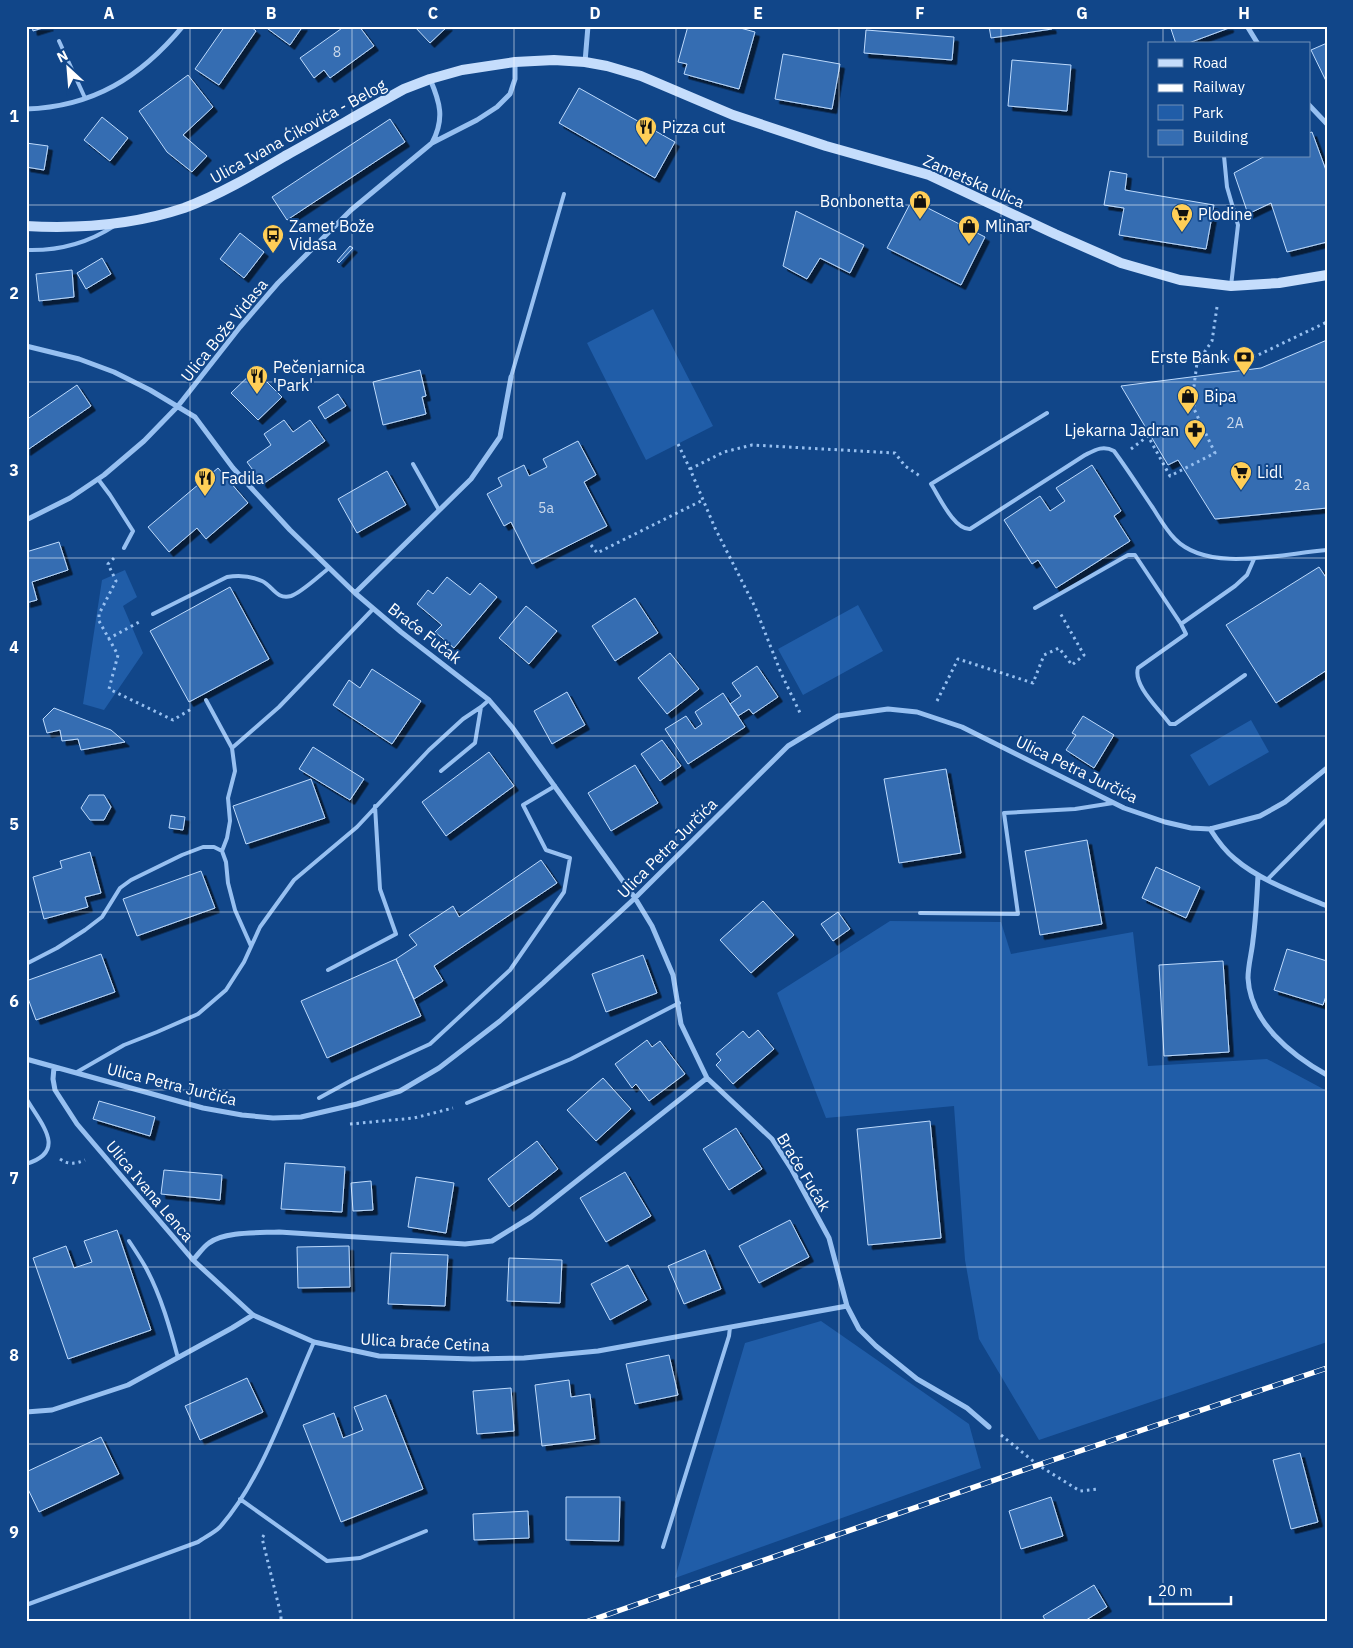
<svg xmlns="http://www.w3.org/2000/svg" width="1353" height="1648" font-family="'IBM Plex Sans',sans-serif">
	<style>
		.green { fill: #205da8 }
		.building { fill: #356db2; stroke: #bddafc; filter: url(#shadow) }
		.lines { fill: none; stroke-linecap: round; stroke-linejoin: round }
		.path { stroke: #97c0f1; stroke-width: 3; stroke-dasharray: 2.5 4; stroke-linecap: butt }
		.service { stroke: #97c0f1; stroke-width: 4 }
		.minor { stroke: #97c0f1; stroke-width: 5 }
		.secondary { stroke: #c5ddfc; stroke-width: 10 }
		.rail-casing { stroke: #fff; stroke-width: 5.5 }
		.rail { stroke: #114689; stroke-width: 4; stroke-dasharray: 11; stroke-linecap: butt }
		.grid { fill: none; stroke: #fff; stroke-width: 1; stroke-opacity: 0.55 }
		.labels { text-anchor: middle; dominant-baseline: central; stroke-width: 4; stroke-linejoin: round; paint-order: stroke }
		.number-label { font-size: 14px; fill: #ccdaec }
		.poi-label { font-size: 16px; fill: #fff; stroke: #114689; text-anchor: start }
		.street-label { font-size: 16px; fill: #fff; stroke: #114689 }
		.neatline { fill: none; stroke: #fff; stroke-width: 2 }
		.grid-label { font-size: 16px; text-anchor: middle; font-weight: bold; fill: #fff }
	</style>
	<defs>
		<filter id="shadow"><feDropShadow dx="4.5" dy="4.5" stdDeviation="0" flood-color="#0009"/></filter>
	</defs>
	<rect width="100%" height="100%" fill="#114689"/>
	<path class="green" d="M653,309l60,117 -67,34 -59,-117z
		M125,570l12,27 -14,9 20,47 -39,57 -21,-6 19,-124z
		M858,605l25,46 -80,44 -25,-46z
		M1251,720l18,32 -60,34 -19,-31z
		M890,921l111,1 10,32 122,-22 15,134 119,-7 60,32v251l-288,98 -60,-101 -14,-79 -11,-154 -128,12 -49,-125z
		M821,1321l148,103 12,44 -306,110 70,-235z"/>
	<path class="building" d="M32,26h17l-16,5z
		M225,26h25l6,5 -37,54 -24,-16z
		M264,26h39l-13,19z
		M345,26h14l15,20 -44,32 -6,-8 -10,8 -14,-20z
		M414,26h34l-18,17z
		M688,26h45l22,6 -16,57 -55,-15 3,-10 -9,-2z
		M989,26h62l1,3 -61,9z
		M1170,26h59v2l-43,16h-10z
		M866,30l88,7 -2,23 -88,-7z
		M1327,43v40l-16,-33z
		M783,54l57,10 -8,45 -57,-10z
		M1012,60l59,5 -4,46 -59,-5z
		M188,75l25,32 -30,28 24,21 -15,16 -25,-20 -28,-41z
		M579,88l96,54 -20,36 -96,-55z
		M102,117l26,21 -18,23 -26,-21z
		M390,119l15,23 -118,78 -15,-23z
		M1312,132l15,41v69l-40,10 -16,-49 -23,11 -14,-41 31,-17h44v-23z
		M26,143l22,3 -4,24 -18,-3z
		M1110,171l17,3 -2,16 89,15 -8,44 -87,-14 5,-27 -20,-3z
		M912,200l73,37 -24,48 -74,-37z
		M796,211l68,34 -14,28 -30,-15 -13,21 -24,-13z
		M240,233l24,19 -20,26 -24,-19z
		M350,246l3,2 -14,15 -2,-2z
		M102,258l9,16 -25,15 -9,-16z
		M72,270l2,27 -35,4 -3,-27z
		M1327,340v168l-112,11 -37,-59 -10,5 -47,-79 140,-18z
		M255,370l27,27 -24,23 -27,-27z
		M420,370l6,26 -4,1 4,17 -43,11 -10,-43z
		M77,385l14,21 -65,45v-31z
		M338,394l8,12 -21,13 -7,-12z
		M284,420l9,12 17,-12 15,21 -62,43 -16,-22 24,-17 -7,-11z
		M578,441l18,34 -12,7 23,44 -75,38 -21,-42 -7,4 -17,-32 15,-8 -4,-8 26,-13 5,11 18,-9 -4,-8z
		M1092,465l29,46 -7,5 16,25 -74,47 -18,-28 -6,4 -28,-44 36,-24 10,15 15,-10 -9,-13z
		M218,468l30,35 -42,36 -9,-11 -28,24 -21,-25z
		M387,471l19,34 -49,28 -19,-34z
		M59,542l9,28 -36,12 5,18 -11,3v-51z
		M1319,567l8,12v91l-51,33 -50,-78z
		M447,577l23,18 10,-12 17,14 -43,51 -19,-16 7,-7 -25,-21 11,-14 5,4z
		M230,587l39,72 -80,43 -39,-71z
		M635,598l23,35 -43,28 -23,-35z
		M526,606l31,25 -28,33 -30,-26z
		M670,653l29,36 -32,25 -29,-36z
		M757,666l21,31 -25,17 -4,-5 -11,7 -8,-12 11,-8 -9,-13z
		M372,669l49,32 -29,43 -59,-39 16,-25 11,8z
		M567,692l18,33 -33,19 -18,-33z
		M723,693l22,34 -57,37 -23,-35 21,-13 9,13 7,-5 -7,-12z
		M54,708l57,22 14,12 -44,8 -3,-11 -16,2 -2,-11 -13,3 -4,-14z
		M1083,716l31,19 -20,33 -28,-18 10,-15 -4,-2z
		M662,740l19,26 -21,15 -19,-27z
		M313,747l51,32 -14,21 -51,-31z
		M489,752l25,34 -68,50 -24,-34z
		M635,765l23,38 -47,28 -23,-38z
		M946,769l15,84 -62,10 -15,-84z
		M311,779l14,39 -79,26 -13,-38z
		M89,795h15l7,12 -7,13h-14l-9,-12z
		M171,815l14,2 -2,13 -14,-2z
		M1087,840l15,84 -62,11 -15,-84z
		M90,852l11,41 -16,4 3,10 -44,12 -11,-42 29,-9 -2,-7z
		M541,860l16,23 -123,83 9,15 -29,18 -18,-40 21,-14 -8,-10 44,-29 6,11z
		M1156,867l44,20 -14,31 -44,-20z
		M201,871l14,37 -78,28 -14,-37z
		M763,901l31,34 -43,38 -31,-33z
		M838,912l12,17 -17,12 -12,-17z
		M1287,949l40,12v32l-4,12 -49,-15z
		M101,954l14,38 -79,28 -10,-27v-12z
		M643,955l14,38 -51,19 -14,-38z
		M396,959l25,57 -94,42 -26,-57z
		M1223,961l6,91 -65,4 -5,-91z
		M758,1030l16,19 -41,35 -17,-19 5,-5 -5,-6 27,-23 6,7z
		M647,1040l5,7 8,-6 25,33 -36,27 -13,-17 -4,4 -17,-24z
		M603,1078l28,31 -35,32 -29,-31z
		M99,1101l56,16 -5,19 -57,-17z
		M930,1121l11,117 -73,7 -11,-116z
		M736,1128l26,41 -33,21 -26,-41z
		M537,1141l21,28 -49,38 -21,-28z
		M285,1163l60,4 -3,45 -61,-3z
		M164,1170l58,5 -2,25 -59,-6z
		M625,1172l26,44 -45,26 -26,-44z
		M416,1177l38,6 -8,50 -38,-6z
		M371,1181l2,29 -20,1 -2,-28z
		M790,1220l19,37 -50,26 -20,-37z
		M117,1230l34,100 -83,29 -35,-101 33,-12 8,22 18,-6 -8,-21z
		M349,1246l1,41 -52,1 -1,-41z
		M705,1250l16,39 -37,15 -16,-38z
		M391,1253l57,2 -3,51 -57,-2z
		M509,1258l53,2 -2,43 -53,-2z
		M628,1265l19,35 -37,20 -19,-36z
		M669,1355l9,40 -43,9 -9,-40z
		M247,1378l16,34 -63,28 -15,-34z
		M569,1380l2,17 19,-3 5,45 -53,7 -7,-61z
		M511,1388l3,43 -37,3 -4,-43z
		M386,1395l37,94 -82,33 -38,-97 31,-12 9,25 20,-8 -9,-23z
		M101,1437l18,37 -80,38 -13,-27v-13z
		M1300,1453l18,69 -27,7 -18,-69z
		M566,1497h54l-1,44 -53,-1z
		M1051,1497l12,39 -42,13 -12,-38z
		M528,1511l1,27 -55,2 -1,-26z
		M1094,1585l13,22 -24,15h-37l-3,-6z"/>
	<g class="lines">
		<path class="path" d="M1217,307l-5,34 -15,22 59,-7 71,-34
			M678,444l12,25 25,59 40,79 26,66 20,42
			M1131,449l17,-13 22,40 45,-23 -21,-44v-23l3,-23
			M690,469l34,-17 28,-7 143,8 10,13 15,10
			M591,545l6,8 106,-53
			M114,558l-6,6 8,17 -17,33v7l19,34 -9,34 64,31 20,-12
			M108,639l33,-18
			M937,701l21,-42 75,24 11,-28 15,-7 13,17 12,-10 -25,-44
			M350,1124l64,-6 39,-10
			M60,1159c9,6 15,5 25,1
			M1001,1435l37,30 42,26 18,-2
			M264,1535l-2,3 19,77v7"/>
		<path class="service" d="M59,41l26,57
			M1224,156l3,31 11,38 -7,61
			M26,250c31,1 62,-7 88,-24
			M511,377l53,-183
			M1047,413l-116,71c8,12 23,46 39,45l115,-74c10,-5 18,-10 29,-4 14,19 26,38 39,57 7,11 13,22 22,31 34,35 109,14 152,11
			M413,464l26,46
			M98,479l12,16 23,36 -9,17
			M1035,608l93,-53h7l46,69
			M153,614l74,-37c12,-2 24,-1 35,4 11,5 14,19 29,15 10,-3 29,-21 38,-28
			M1245,675l-70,49h-5l-4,-5c-10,-13 -33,-35 -28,-51l48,-34 -5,-10 54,-38 12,-11 7,-16
			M206,700l26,48
			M441,771l34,-28 6,-36
			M222,851l5,-13 3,-17 -2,-23 7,-27 -3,-23 47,-41 94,-98
			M1268,879l59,-60
			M920,913l98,1 -14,-101 71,-4 38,-6
			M26,964l31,-16 28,-18 17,-13 18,-29 11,-8 51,-25 21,-8h11l8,4 4,11 2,21 7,27 16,36
			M328,970l68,-36 -16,-45 -5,-83
			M77,1072l47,-27 33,-13 41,-18 28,-24 18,-28 16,-35 34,-47 63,-53 72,-77 34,-31 18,-12 8,-7
			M26,1098c14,25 43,53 0,66
			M319,1098l33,-18 78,-36 80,-74 54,-78 6,-34 -24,-8 -23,-45 32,-19
			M467,1103l104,-44 108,-56
			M129,1241c6,9 12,18 17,27 15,28 24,60 32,90
			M240,1499l87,62 33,-3 66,-27
			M663,1547l66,-211 1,-9
			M26,1605l172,-63c7,-5 16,-9 22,-15 42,-47 68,-127 94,-185"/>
		<path class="minor" d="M1247,26l11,18
			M585,62l3,-36
			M430,79c10,23 15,40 2,64
			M1309,105l18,19
			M26,109c67,-2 115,-32 157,-83
			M26,346l53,13 35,13 36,18 45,27 38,51 57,62 65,63 46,39 88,68 23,27 123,171 17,28 21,49 8,49 26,54 65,61 20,31 37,68 18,68 12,23 17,17 41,33 50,29 22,19
			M26,520l44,-22 34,-23 40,-34 34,-35 62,-79 38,-44 73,-73 81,-67 45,-23 20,-13 13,-13 5,-15v-17
			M355,593l116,-114 29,-42 11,-60
			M1210,829c7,11 15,22 25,30 24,21 63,35 92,47
			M1258,875c-1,21 -2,43 -5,65 -1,12 -5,25 -5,38 2,44 43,77 79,97
			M26,1059l177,49 39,7 31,3 28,-1 56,-13 43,-13 39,-23 61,-47 43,-38 92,-85 153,-152 50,-30 50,-7 29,3 45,15 162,81 41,14 26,6 19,1 50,-13 25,-14 42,-34
			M54,1067l-1,12 2,11 22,34 116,136 60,55 61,27 65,14 94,3 51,-1 74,-7 249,-45
			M193,1260c5,-5 10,-13 16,-17 15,-12 51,-10 70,-11l186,12 27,-3 39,-24 176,-139
			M26,1412l26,-2 76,-25 104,-57 21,-13"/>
		<path class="secondary" d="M26,226c53,3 107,-1 158,-18 35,-13 69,-33 101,-52 40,-22 79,-45 119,-67l26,-10 32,-9 53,-8 39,-2 31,2 22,4 34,10 92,39 93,31 103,29 126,59 66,29 59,17 51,6 48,-3 48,-8"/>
		<g class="rail-casing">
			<path id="rail" d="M586,1622l452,-157 289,-97"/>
		</g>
		<use href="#rail" class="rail"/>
	</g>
	<path class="grid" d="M190,26v1596M352,26v1596M514,26v1596M676,26v1596M839,26v1596M1001,26v1596M1163,26v18M1163,156v1466M26,205h1301M26,382h1301M26,558h1301M26,736h1301M26,912h1301M26,1090h1301M26,1267h1301M26,1444h1301"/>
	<defs>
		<g id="restaurant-pin" transform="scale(1.125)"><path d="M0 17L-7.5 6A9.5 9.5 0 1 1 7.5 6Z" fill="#ffce57" stroke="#114689"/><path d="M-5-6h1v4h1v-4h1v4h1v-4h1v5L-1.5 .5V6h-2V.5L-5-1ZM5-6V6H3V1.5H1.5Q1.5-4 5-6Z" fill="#111"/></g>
		<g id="shop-pin" transform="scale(1.125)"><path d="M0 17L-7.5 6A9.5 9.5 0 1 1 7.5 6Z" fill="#ffce57" stroke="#114689"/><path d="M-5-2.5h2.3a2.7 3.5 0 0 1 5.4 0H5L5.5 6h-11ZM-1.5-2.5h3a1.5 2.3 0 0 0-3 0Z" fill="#111"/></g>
		<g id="supermarket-pin" transform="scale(1.125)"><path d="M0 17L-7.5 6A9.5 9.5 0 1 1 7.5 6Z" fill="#ffce57" stroke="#114689"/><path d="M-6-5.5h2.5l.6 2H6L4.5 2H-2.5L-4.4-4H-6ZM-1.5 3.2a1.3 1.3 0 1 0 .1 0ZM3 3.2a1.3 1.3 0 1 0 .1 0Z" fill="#111"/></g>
		<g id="bus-pin" transform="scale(1.125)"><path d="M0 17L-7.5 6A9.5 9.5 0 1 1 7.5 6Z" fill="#ffce57" stroke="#114689"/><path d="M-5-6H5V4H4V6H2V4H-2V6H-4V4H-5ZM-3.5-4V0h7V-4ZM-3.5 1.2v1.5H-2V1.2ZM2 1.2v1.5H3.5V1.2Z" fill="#111"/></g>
		<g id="bank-pin" transform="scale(1.125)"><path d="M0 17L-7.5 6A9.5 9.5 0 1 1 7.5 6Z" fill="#ffce57" stroke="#114689"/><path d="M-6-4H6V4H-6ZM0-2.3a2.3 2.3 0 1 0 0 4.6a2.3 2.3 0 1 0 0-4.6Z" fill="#111"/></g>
		<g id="pharmacy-pin" transform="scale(1.125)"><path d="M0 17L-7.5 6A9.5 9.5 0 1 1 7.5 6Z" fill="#ffce57" stroke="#114689"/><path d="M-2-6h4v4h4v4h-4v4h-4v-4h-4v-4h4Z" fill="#111"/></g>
	</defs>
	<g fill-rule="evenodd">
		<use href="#restaurant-pin" x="646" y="127"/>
		<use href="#shop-pin" x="920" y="201"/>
		<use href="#supermarket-pin" x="1182" y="214"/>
		<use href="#shop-pin" x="969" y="226"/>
		<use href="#bus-pin" x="273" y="235"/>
		<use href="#bank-pin" x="1244" y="357"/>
		<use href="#restaurant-pin" x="257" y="376"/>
		<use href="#shop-pin" x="1188" y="396"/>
		<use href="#pharmacy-pin" x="1195" y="430"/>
		<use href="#supermarket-pin" x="1241" y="472"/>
		<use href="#restaurant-pin" x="205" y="478"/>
	</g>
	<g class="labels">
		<g class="number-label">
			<text x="337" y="52">8</text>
			<text x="1235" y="423">2A</text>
			<text x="1302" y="485">2a</text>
			<text x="546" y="508">5a</text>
		</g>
		<g class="poi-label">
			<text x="662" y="127">Pizza cut</text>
			<text x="904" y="201" text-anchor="end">Bonbonetta</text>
			<text x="1198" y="214">Plodine</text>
			<text x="289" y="226">Zamet Bože<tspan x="289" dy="18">Vidasa</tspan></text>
			<text x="985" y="226">Mlinar</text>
			<text x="1228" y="357" text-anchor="end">Erste Bank</text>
			<text x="273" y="367">Pečenjarnica<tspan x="273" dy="18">'Park'</tspan></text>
			<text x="1204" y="396">Bipa</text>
			<text x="1179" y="430" text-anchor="end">Ljekarna Jadran</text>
			<text x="1257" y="472">Lidl</text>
			<text x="221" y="478">Fadila</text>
		</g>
		<g class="street-label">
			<text transform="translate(298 131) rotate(-29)">Ulica Ivana Ćikovića - Belog</text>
			<text transform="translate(974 181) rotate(24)">Zametska ulica</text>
			<text transform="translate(224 330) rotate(-51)">Ulica Bože Vidasa</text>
			<text transform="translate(425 633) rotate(38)">Braće Fučak</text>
			<text transform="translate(1077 769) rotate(26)">Ulica Petra Jurčića</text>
			<text transform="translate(667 848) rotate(-45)">Ulica Petra Jurčića</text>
			<text transform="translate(172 1084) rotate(14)">Ulica Petra Jurčića</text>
			<text transform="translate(804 1172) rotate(59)">Braće Fućak</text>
			<text transform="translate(150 1191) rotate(50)">Ulica Ivana Lenca</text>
			<text transform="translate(425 1342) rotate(3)">Ulica braće Cetina</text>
		</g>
	</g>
	<rect width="1353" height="1648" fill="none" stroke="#114689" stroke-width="55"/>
	<rect x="1148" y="42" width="162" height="115" fill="#114689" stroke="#7090b8"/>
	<rect x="1158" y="59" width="25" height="8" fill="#c5ddfc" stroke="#7090b8"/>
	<text x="1193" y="68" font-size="15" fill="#ffffff">Road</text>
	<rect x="1158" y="84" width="25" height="8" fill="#ffffff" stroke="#7090b8"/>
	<text x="1193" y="92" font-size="15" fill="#ffffff">Railway</text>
	<rect x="1158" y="105" width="25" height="15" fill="#205da8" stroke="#7090b8"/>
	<text x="1193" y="118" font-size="15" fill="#ffffff">Park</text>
	<rect x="1158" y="130" width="25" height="15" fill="#356db2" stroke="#7090b8"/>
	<text x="1193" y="142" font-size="15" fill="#ffffff">Building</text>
	<g transform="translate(68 68) rotate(334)" stroke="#114689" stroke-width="4" paint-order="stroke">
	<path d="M0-4L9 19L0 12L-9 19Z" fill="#ffffff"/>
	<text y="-8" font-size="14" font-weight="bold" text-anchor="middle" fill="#ffffff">N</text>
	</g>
	<path d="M1150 1596v8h81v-8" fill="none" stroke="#ffffff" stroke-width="2.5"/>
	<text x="1158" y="1596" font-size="15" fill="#ffffff" stroke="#114689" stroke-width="4" paint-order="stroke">20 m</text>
	<rect x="28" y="28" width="1298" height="1592" class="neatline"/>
	<g class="grid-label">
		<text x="109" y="19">A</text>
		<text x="271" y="19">B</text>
		<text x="433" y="19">C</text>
		<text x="595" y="19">D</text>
		<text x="758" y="19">E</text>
		<text x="920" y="19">F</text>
		<text x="1082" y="19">G</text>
		<text x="1244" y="19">H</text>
		<text x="14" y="122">1</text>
		<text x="14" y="299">2</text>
		<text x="14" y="476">3</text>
		<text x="14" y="653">4</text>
		<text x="14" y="830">5</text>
		<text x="14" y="1007">6</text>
		<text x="14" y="1184">7</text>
		<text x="14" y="1361">8</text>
		<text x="14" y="1538">9</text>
	</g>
</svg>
